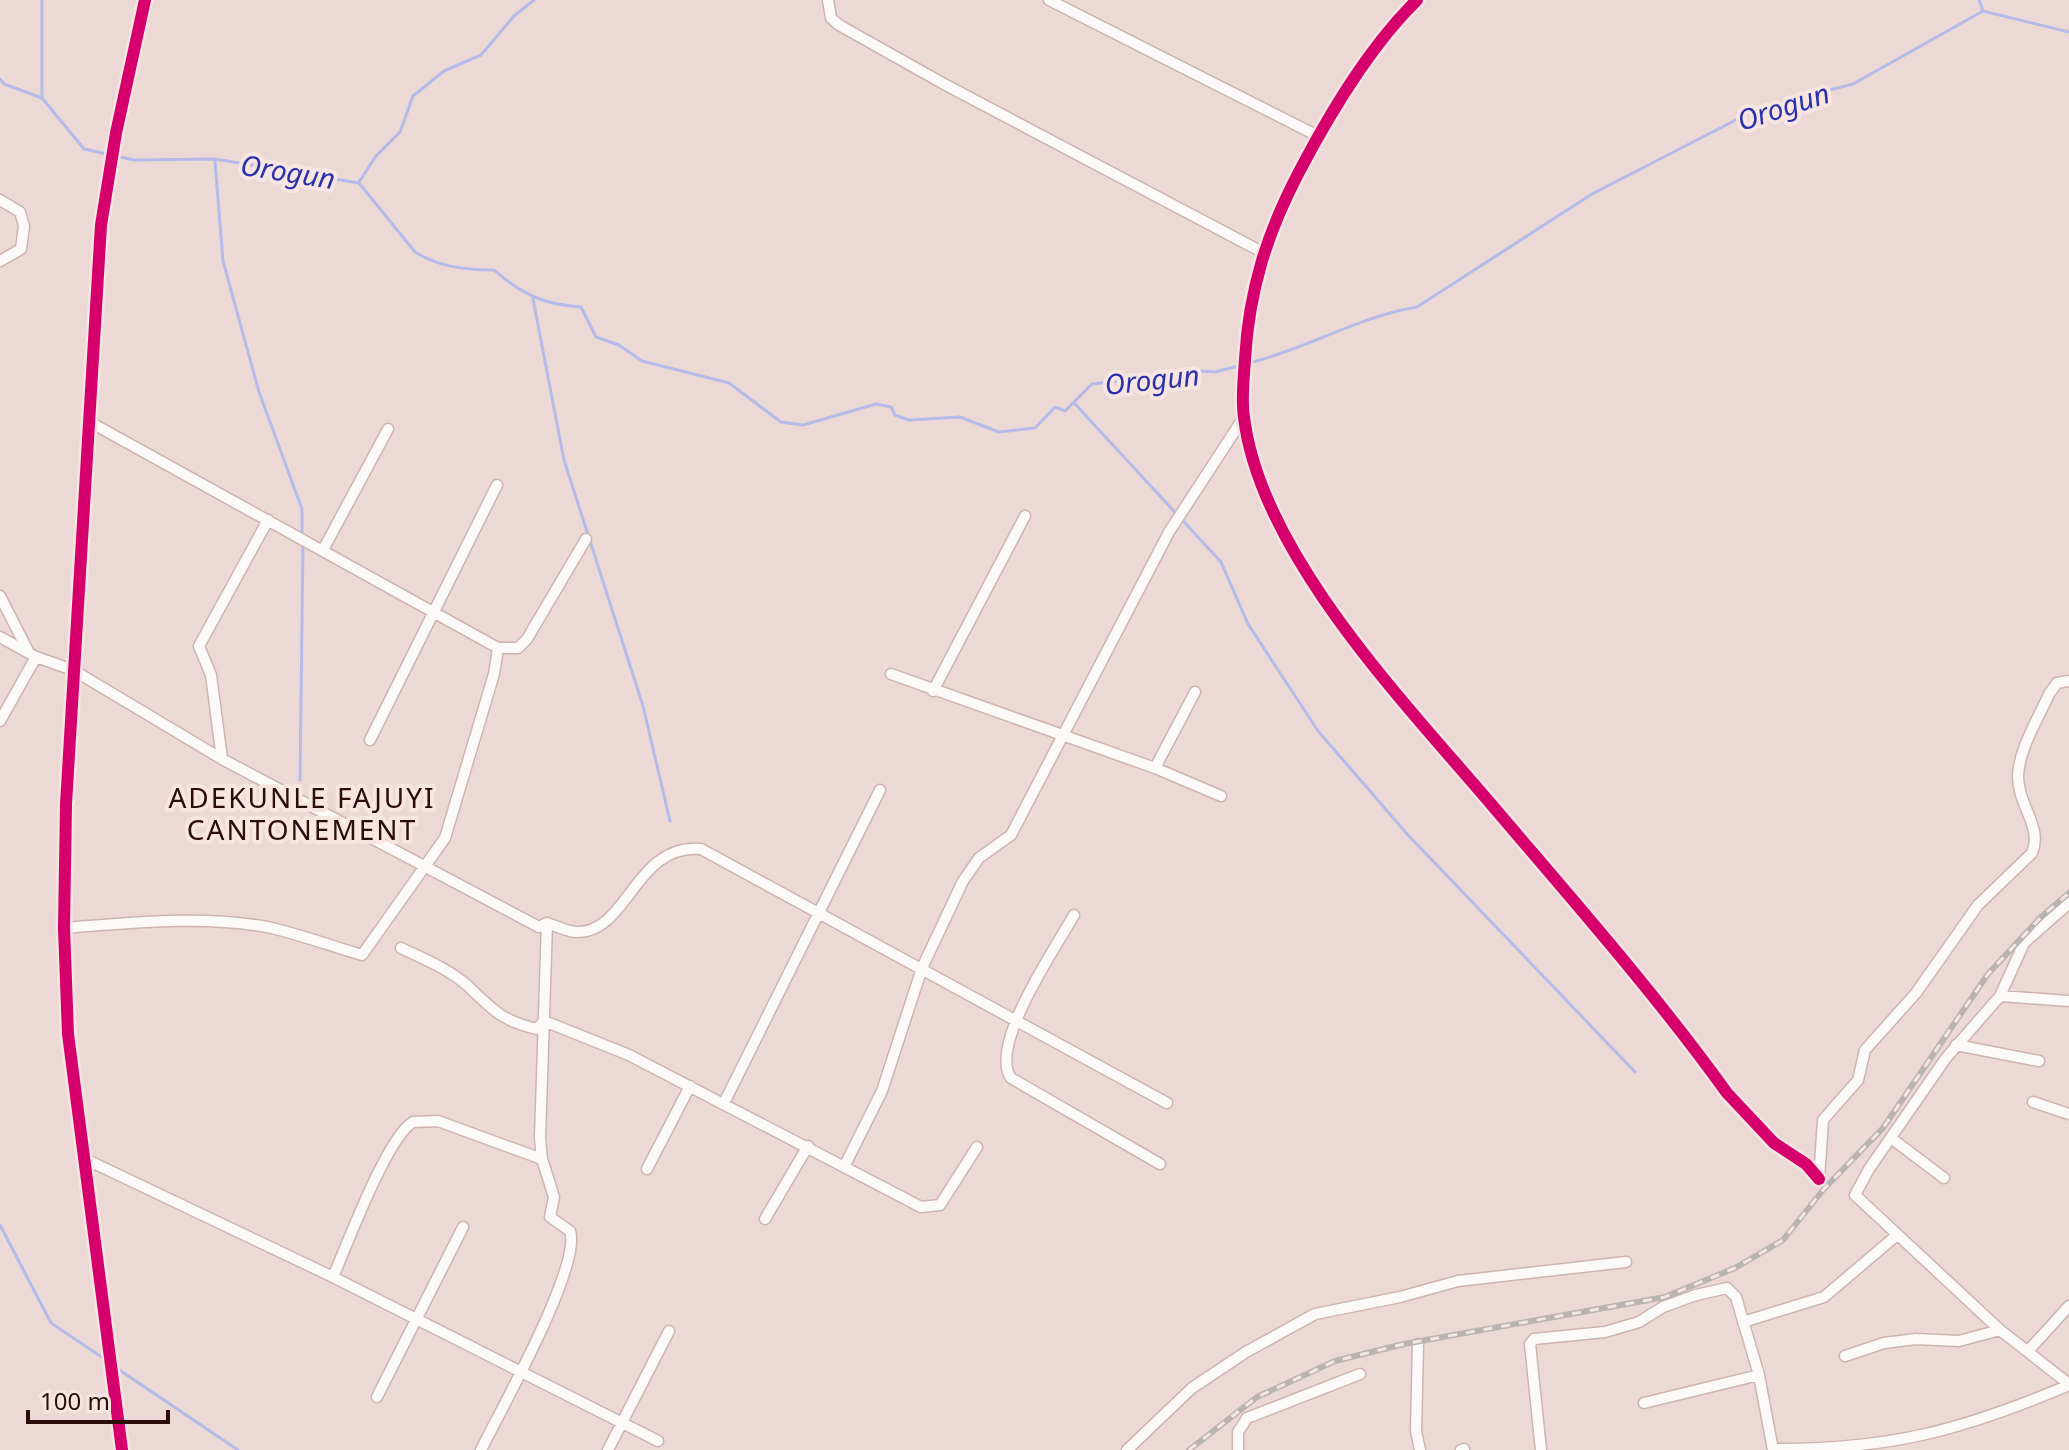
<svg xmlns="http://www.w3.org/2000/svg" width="2069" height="1450" font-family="'Noto Sans',sans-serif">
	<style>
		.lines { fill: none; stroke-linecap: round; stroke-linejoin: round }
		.stream { stroke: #b4bbe8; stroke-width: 3 }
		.minor-casing { stroke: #ceb4b0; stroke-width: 13 }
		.minor { stroke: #fcf9f9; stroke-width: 10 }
		.rail-casing { stroke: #b9b3b2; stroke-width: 6 }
		.rail { stroke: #f6e5e1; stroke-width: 3; stroke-dasharray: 9; stroke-linecap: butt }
		.cycleway-casing { stroke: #f6e5e1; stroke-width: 17 }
		.cycleway { stroke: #d6006c; stroke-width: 12 }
		.labels { text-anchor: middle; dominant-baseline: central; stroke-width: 8; stroke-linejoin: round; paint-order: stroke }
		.water-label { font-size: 28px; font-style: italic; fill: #2b31ad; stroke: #f6e5e1 }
		.neighbourhood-label { font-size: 28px; letter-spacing: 2px; fill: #2b0d08; stroke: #f6e5e1 }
	</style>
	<rect width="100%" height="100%" fill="#ecd9d6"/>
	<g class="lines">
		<path class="stream" d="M42,0v96
			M1979,0l4,11
			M1983,11l86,21
			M0,79l4,5 38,14 42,51 50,11 81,-1 144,24 56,69c24,15 51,18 79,18 27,24 51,35 87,37l15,30 23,8 23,16 87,22 52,39 22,3 73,-21 15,3 4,8 14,5 51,-3 39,15 36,-4 20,-21 10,4 27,-27 109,-13 14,1 27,-7
			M215,161l8,100 36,131 43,117v27
			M359,182l17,-26 24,-24 13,-36 31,-25 37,-16 33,-39 20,-16
			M533,299l31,161 79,246 27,115
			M1249,363c58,-14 111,-47 168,-56l175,-113 167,-86 94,-24 130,-73
			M1075,404l146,158 27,62 70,107 90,104 227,237
			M300,780l3,-236
			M0,1225l51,98 55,37
			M115,1367l123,83"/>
		<g class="minor-casing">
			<path id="minor" d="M828,0l3,18 8,7 105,59 318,168
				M1049,0l269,136
				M1417,0c-48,47 -87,113 -118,172 -32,61 -50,118 -54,187 -1,19 -4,40 -1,58 16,136 161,286 247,387 80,94 164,189 236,289l47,50 32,21 13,15
				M0,200l20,12 4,14 -3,23 -21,12
				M88,421l410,227
				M323,550l65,-121
				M0,596l28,55
				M0,637l36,20 37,13 149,89 317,168 8,-4c9,3 21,9 30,9 51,1 58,-89 124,-83l466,254
				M891,674l264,94 66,28
				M933,691l92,-175
				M0,721l36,-64
				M370,740l127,-255
				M222,759l-11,-84 -12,-29 69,-126
				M1155,768l40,-76
				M2069,903l-45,40 -24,53 -54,62 -77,111 -14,26 145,135 69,54
				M1074,915c-18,32 -86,131 -63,163l149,86
				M64,928c67,-5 137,-13 203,-1 32,7 64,19 95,28l83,-117 49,-164 4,-26h20l9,-9 59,-100
				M401,948c23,11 48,21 67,38 25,24 34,35 69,43l7,-8 85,34 292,152 19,-2 37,-58
				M2000,996l69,5
				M1956,1045l83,16
				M2033,1102l36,12
				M724,1103l156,-313
				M1891,1138l53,40
				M83,1158l250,119 325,164
				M845,1165l37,-74 40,-123 41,-87 16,-23 32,-23 158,-303 75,-115
				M647,1169l43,-83
				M1819,1179l4,-59 35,-40 7,-30 51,-57 62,-88 54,-52c11,-26 -14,-47 -14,-77 1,-27 20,-57 31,-82l8,-11 12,-2
				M765,1219l43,-73
				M333,1277c14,-32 54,-140 80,-155l25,-1 104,38
				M1743,1322l81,-25 73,-62
				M1418,1344l-2,87 4,19
				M2028,1351l41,-45
				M1845,1356l39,-13 32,-4 43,2 41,-11
				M377,1397l86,-170
				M1644,1403l115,-28
				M1773,1449c116,1 190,-19 296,-64
				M122,1450l-54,-416 -4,-106 2,-124 35,-579 15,-92 29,-133
				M481,1450c19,-39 101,-184 89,-219l-20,-14 4,-20 -12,-38 -2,-21 7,-215
				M608,1450l61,-119
				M1127,1450l65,-62 54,-36 69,-38 85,-17 58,-16 168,-19
				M1238,1450v-18l9,-14 113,-44
				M1461,1450l3,-1
				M1541,1450l-11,-106 4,-5 71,-7 34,-10 24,-15 33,-12 31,-7 9,9 23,78 14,75"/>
		</g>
		<use href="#minor" class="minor"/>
		<g class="rail-casing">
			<path id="rail" d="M1189,1450l68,-53 78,-36 69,-17 261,-47 70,-29 48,-28 40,-50 60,-62 105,-154 53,-57 28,-24"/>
		</g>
		<use href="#rail" class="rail"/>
		<g class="cycleway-casing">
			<path id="cycleway" d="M1417,0c-48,47 -87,113 -118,172 -32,61 -50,118 -54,187 -1,19 -4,40 -1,58 16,136 161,286 247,387 80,94 164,189 236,289l47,50 32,21 13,15
				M122,1450l-54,-416 -4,-106 2,-124 35,-579 15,-92 29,-133"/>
		</g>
		<use href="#cycleway" class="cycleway"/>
	</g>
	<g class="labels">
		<g class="water-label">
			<text transform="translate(1783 106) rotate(-18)">Orogun</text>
			<text transform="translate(288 171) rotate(9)">Orogun</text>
			<text transform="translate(1152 379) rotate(-6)">Orogun</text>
		</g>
		<g class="neighbourhood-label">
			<text x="302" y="797">ADEKUNLE FAJUYI<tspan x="302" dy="32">CANTONEMENT</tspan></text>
		</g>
	</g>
	<path d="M28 1410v12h140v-12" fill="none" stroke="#2b0d08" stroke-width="4"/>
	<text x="40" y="1410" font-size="24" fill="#2b0d08" stroke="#f6e5e1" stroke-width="6" paint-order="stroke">100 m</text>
</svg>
